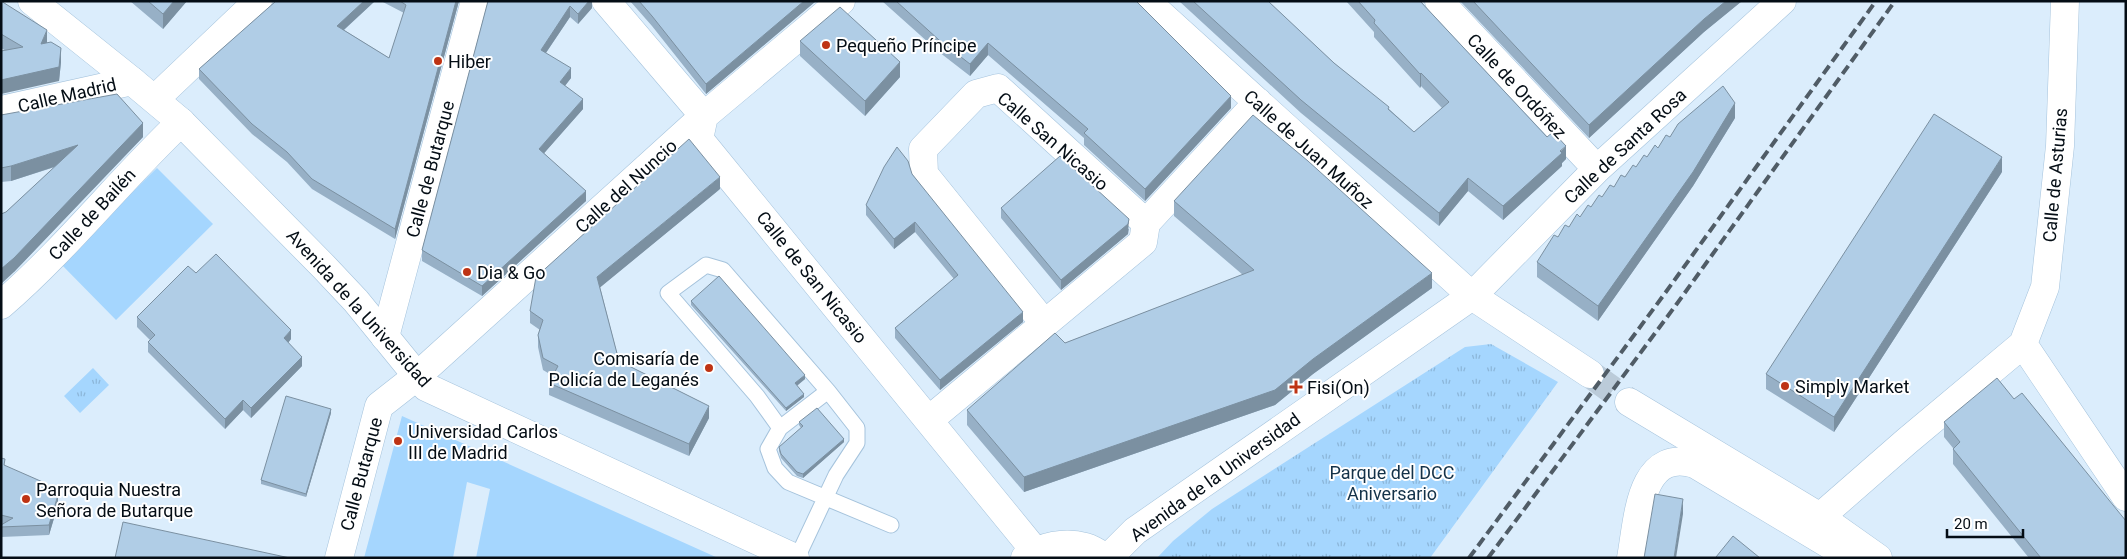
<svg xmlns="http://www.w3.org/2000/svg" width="2127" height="559" font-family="Roboto,sans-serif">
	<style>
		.grass { fill: #a5d6fe }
		.park { fill: url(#park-tufts) }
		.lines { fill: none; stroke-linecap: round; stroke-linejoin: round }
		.secondary-tunnel { stroke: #bbcbd9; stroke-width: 28; stroke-dasharray: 28 14; stroke-linecap: butt }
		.lane-casing { stroke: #a5c3dc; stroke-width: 17 }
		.street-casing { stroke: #a5c3dc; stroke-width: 29 }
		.secondary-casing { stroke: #a5c3dc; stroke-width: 29 }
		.lane { stroke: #fff; stroke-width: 15 }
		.street { stroke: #fff; stroke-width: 28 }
		.secondary { stroke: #fff; stroke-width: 28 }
		.rail { stroke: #505c66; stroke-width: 4; stroke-dasharray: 10 5; stroke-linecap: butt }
		.wall { fill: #97b0c6 }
		.shaded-wall { fill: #7b90a1 }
		.building { fill: #b0cde6; stroke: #7b90a1 }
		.poi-dot { fill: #be3314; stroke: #fff; stroke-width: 2 }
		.labels { text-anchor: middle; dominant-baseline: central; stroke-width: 4; stroke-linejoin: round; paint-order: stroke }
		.poi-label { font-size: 18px; fill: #040d15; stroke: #fff; text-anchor: start }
		.street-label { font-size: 18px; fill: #040d15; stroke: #fff }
		.park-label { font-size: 18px; fill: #133249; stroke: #fff }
	</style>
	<defs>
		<pattern id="park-tufts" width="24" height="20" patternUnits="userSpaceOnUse" patternTransform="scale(1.25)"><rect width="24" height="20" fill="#a5d6fe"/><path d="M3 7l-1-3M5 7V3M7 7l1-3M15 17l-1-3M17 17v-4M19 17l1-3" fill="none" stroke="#8cb6d9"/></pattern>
	</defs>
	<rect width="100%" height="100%" fill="#dbedfc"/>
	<path class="grass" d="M157,168l56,56 -97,96 -56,-57z
		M402,416l316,142h-242l14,-69 -23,-7 -14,76h-89z"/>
	<path class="park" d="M1491,344l67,38 -128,176h-273l16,-17 39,-32 253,-162z
		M93,368l16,17 -29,28 -16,-17z"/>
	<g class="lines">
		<path class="secondary-tunnel" d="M1590,374l39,28"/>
		<g class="lane-casing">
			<path id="lane" d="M780,428l48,-37
				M797,558l39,-83 21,-32v-15l-29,-37 -105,-121 -17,-5 -38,28 89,103 23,32 -12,21 7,19 13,14 103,43"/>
		</g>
		<g class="street-casing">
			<path id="street" d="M606,1l98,115 -5,23 336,412
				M1146,1l326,295 125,-127 185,-168
				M1439,1l158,168
				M155,99l103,-98
				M1,110l131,-29
				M1146,223l112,-121
				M1,305c65,-56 118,-124 180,-183
				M385,337l90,-336
				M2023,344l103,153
				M929,420l214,-178 3,-19 -148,-135 -22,6 -53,55 1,25 120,149
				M1820,517l87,-76 116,-97 22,-57 15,-141 5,-145
				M339,558l40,-152 37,-29 288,-261 137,-115
				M1631,558c7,-37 8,-111 64,-94l157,94"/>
		</g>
		<g class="secondary-casing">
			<path id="secondary" d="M32,1l100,80 49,41 143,145 32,34 70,86 369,171
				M1629,402l191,115 58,41
				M1025,558c17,-12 40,-17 60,-11 7,2 15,7 21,11
				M1108,558l27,-27 337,-235 118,78"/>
		</g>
		<use href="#lane" class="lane"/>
		<use href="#street" class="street"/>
		<use href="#secondary" class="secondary"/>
		<path class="rail" d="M1469,558l194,-262 213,-295
			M1488,558l188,-253 219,-304"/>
	</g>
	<path class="wall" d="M1,1l46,41 14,20 -2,19 -58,-33z
		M130,1h57l-24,28z
		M276,1h99l-31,29 45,28 15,-45 -23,-12h78l-64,238 -83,-50 -25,-27 -35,-28 -53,-55v-10z
		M488,1h104v7l-14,16 -8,-7 -24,36 25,25 -6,8 18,23 -39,44 42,48 -104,95 -60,-35v-11z
		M630,1h186l-110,93 -54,-68z
		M882,1h254l95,107 -86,93 -61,-56v-7l-96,-83 -18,21 -31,-24z
		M1179,1h89l66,62 55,46 25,23 28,-24 -21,-22 -1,2 -46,-51v-5l-28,-31h74l146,158 -4,4v3l-59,54 -35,-29 -29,35 -138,-113z
		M1460,1h282l-38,31 -115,106z
		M800,41l100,36 -35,39 -65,-60z
		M1,115l142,22 -129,135 -8,-60 49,-45 -44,14 -10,1z
		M1735,118l-42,68 -95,135 -61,-44v-15l21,-25 100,-89z
		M2002,172l-168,260 -68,-43v-15z
		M912,174l111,148 -83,68 -45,-52v-10l59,-49 -39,-47 -21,17 -28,-34v-10z
		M720,189l-120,98 19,74 90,57 -20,38 -140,-61v-12l4,-7 -10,-6 -5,-23v-12l2,-5 -10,-7v-12z
		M1174,201l258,87 -119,86 -38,31 -251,87 -57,-67v-15l98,-67 178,-68 -69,-59z
		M1001,208l128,21 -1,5 -67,56 -60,-72z
		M196,273l95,66 -3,4 14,23 -51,52 -8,-8 -18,19 -77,-77v-10l2,-2 -13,-13v-10z
		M691,301l114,78 -8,7 7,11 -18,14 -95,-106z
		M2014,399l112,159h-97l-76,-94v-16l-9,-11v-15z
		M331,413l-25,84 -45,-13v-4z
		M799,422l45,20 -41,36 -6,-2 -16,-18 -2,-7v-4l22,-19 -2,-3z
		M1,458l4,8 53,39 -9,30 -48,2v-12h1h-1z"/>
	<path class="shaded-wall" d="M174,1h13l-24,28v-15z
		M364,1h11l-38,35v-10z
		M456,1h3l-64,238v-10z
		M589,1h3v7l-14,16v-10z
		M804,1h12l-110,93v-10z
		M1726,1h16l-38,31 -115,106v-13l115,-106z
		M570,6v11l-29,43v-10z
		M47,30v14h-6z
		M988,43v12l-18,21v-12z
		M61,48v14l-2,19 -58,13v-14z
		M900,62v15l-35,39v-15z
		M571,68v10l-11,14v-10z
		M1421,73v13l-1,2v-14z
		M1231,96v12l-86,93v-12z
		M583,99v10l-44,50v-10z
		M1735,103v15l-42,68 -95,135v-15z
		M143,123v14l-129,135 -13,12v-15z
		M78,145v14l-67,22v-15z
		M1566,146v13l-4,4v3l-59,54v-14z
		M2002,157v15l-168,260v-15z
		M720,177v12l-123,101v-13z
		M1468,178v13l-29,35v-13z
		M586,191v10l-104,95v-10z
		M1129,219l-1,15 -67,56v-10z
		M915,222v10l-21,17v-10z
		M1432,273v15l-119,86 -38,31 -251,87v-15l289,-118z
		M1023,312v10l-83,68v-10z
		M291,330v9l-7,9v-10z
		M302,357v9l-51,52v-10z
		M805,375v4l-10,8v-4z
		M804,394v3l-18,14v-3z
		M243,400v10l-18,19v-10z
		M709,406v12l-20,38v-12z
		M331,409v4l-25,84v-3z
		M844,439v3l-41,36v-4z
		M58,495v10l-9,30v-10z
		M1683,499v15l-7,44h-2z"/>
	<path class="building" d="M1,1l46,29 -6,14 10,-2 10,6 -2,19 -58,13v-29l22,-4 -22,-13z
		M148,1h26l-11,13z
		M276,1h88l-27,25 52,32 17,-53 -6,-4h56l-61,228 -83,-50 -25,-27 -35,-28 -53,-55z
		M488,1h101l-11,13 -8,-8 -29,44 30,18 -11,14 23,17 -44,50 47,42 -104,95 -60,-36z
		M639,1h165l-98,83 -54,-68z
		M896,1h240l95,95 -86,93 -61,-56 4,-4 -100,-86 -18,21 -31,-24z
		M1193,1h75l66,62 55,44 -1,2 26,23 35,-30 -28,-29 -1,1 -46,-51 1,-3 -17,-19h62l127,136 6,-5 13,14 -6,5 2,2 -59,53 -35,-28 -29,35 -138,-113z
		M1473,1h253l-22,18 -115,106z
		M840,7l60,55 -35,39 -65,-60z
		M1723,86l12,17 -42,69 -95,134 -61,-44 17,-27 4,2 7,-12 4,2 8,-13 3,3 8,-12 3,2 8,-12 3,2 8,-12 4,2 7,-12 4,2 8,-12 3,2 8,-12 3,2 8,-12 3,3 8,-13 4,2 8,-13z
		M117,94l26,29 -129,135 -13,11v-55l5,-2 72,-67 -67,21 -10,2v-53z
		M1934,114l68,43 -168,260 -68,-43z
		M1253,115l55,46 124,112 -119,86 -38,31 -251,87 -57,-67 88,-77 10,10 189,-73 -80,-69z
		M689,139l31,38 -123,100 22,84 90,45 -20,38 -140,-61 9,-17 -15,-8 -5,-23 5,-15 -13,-9 6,-34z
		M897,147l11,14 4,13 111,138 -83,68 -45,-52 63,-53 -43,-53 -21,17 -28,-34 18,-38z
		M1060,156l69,63 -1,5 -67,56 -60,-72z
		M216,254l75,76 -7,8 18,19 -51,51 -8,-8 -18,19 -77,-77 7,-7 -18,-18 51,-51 8,7z
		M719,276l86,99 -10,8 9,11 -18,14 -95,-107z
		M1997,378l17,21 8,-6 104,128v37h-85l-88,-109 7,-7 -16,-20z
		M286,396l45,13 -25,85 -45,-14z
		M817,408l27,31 -41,35 -6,-2 -16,-18 -2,-7 24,-21 -4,-4z
		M1,458l4,1 -1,6 41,18 13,12 -9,30 -48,2v-2l12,-7 -12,-3z
		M1655,494l28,5 -9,59h-30z
		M123,522l167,36h-175z
		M1733,536l27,22h-44v-1z"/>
	<g class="poi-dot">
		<circle cx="826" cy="45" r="5"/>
		<circle cx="438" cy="61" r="5"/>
		<circle cx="467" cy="272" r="5"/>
		<circle cx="709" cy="368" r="5"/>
		<circle cx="1785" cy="386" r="5"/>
		<path d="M1293.5 379.5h5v5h5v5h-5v5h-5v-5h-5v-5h5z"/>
		<circle cx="398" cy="441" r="5"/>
		<circle cx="26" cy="499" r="5"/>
	</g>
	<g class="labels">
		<g class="poi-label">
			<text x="836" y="45">Pequeño Príncipe</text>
			<text x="448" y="61">Hiber</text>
			<text x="477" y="272">Dia &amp; Go</text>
			<text x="699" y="358" text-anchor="end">Comisaría de<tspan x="699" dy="21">Policía de Leganés</tspan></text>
			<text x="1795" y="386">Simply Market</text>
			<text x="1307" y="387">Fisi(On)</text>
			<text x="408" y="431">Universidad Carlos<tspan x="408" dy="21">III de Madrid</tspan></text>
			<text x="36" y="489">Parroquia Nuestra<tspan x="36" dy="21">Señora de Butarque</tspan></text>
		</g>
		<g class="street-label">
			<text transform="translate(1517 86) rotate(47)">Calle de Ordóñez</text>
			<text transform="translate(67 95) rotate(-13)">Calle Madrid</text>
			<text transform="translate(1053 141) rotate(41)">Calle San Nicasio</text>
			<text transform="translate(1625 146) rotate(-43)">Calle de Santa Rosa</text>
			<text transform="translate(1309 149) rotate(42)">Calle de Juan Muñoz</text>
			<text transform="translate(430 169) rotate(-75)">Calle de Butarque</text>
			<text transform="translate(2055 175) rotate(-85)">Calle de Asturias</text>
			<text transform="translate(626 186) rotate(-42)">Calle del Nuncio</text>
			<text transform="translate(92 214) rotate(-47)">Calle de Bailén</text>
			<text transform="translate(812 277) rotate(51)">Calle de San Nicasio</text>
			<text transform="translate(359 308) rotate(48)">Avenida de la Universidad</text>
			<text transform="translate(361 474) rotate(-75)">Calle Butarque</text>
			<text transform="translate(1215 477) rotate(-36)">Avenida de la Universidad</text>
		</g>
		<g class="park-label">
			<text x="1392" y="472">Parque del DCC<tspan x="1392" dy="21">Aniversario</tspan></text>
		</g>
	</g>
	<rect width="2127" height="559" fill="none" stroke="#040d15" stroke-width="5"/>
	<path d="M1947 529v8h76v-8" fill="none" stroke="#040d15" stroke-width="2.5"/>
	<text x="1954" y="529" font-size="15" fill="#040d15" stroke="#ffffff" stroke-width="4" paint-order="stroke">20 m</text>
</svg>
